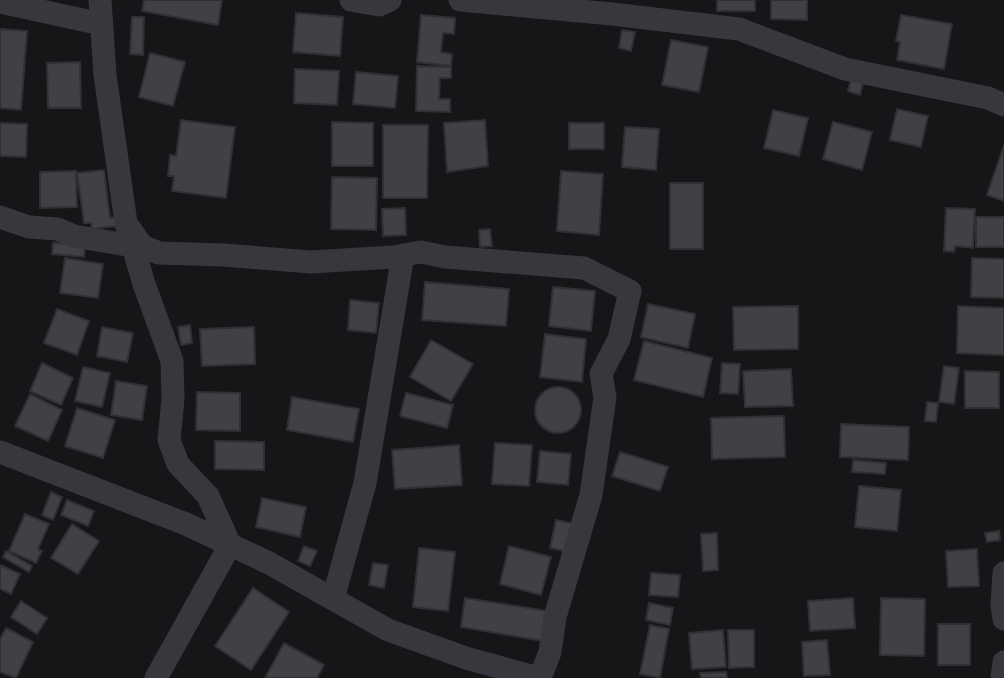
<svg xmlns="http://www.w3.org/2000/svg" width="1004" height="678" font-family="Mulish,sans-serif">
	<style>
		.building { fill: #404145; stroke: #303034; stroke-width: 2 }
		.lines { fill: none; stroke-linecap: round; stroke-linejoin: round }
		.minor { stroke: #37383d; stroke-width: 23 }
	</style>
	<rect width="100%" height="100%" fill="#161618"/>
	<path class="building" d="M144,0h78l-4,25 -76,-14z
		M717,0h38v11h-38z
		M771,0h36v20l-36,-1z
		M296,13l47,4 -3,39 -47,-4z
		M421,15l34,3 -1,16 -11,-1 -2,19 11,2 -1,12 -34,-4z
		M901,15l51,9 -8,45 -47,-9 3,-18 -4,-1z
		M132,17h12l-1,38 -13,-1z
		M0,29l27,2 -6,79 -21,-2z
		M622,30l13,2 -4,19 -12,-3z
		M671,40l37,7 -9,45 -37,-7z
		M150,53l35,9 -12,44 -34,-9z
		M80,62l1,46h-33l-1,-45z
		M417,66l34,1v11h-11l-1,21h11v13l-34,-1z
		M295,69l44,2 -2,34 -43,-2z
		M356,72l42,4 -3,32 -42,-4z
		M851,79l12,3 -3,13 -12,-4z
		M897,109l31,7 -7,31 -31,-7z
		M773,110l35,8 -9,38 -35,-8z
		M181,120l54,7 -9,71 -54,-7 2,-15h-6l2,-21 6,1z
		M485,120l3,46 -41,6 -3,-49z
		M332,122l41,1v43h-41z
		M833,122l39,10 -10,38 -39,-11z
		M0,123l27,1 -1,33 -26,-1z
		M569,123h35v26h-35z
		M383,125h45l-1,73h-44z
		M625,127l34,2 -3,41 -34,-3z
		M1004,145v56l-17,-6z
		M104,170l6,48 5,-1 2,9 -25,3 -1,-6h-7l-7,-50z
		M76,171l1,36 -37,1v-36z
		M561,171l42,3 -4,61 -42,-4z
		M332,177l45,1 -1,52 -45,-1z
		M670,183h33v66h-33z
		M405,208l1,27 -23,1 -1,-27z
		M946,208l29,1 -2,39 -18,-2 -1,6 -10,-1z
		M976,217h28v30h-28z
		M490,229l2,17 -12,1 -1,-17z
		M53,243l32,2 -1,12 -32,-3z
		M65,258l38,6 -5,34 -38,-5z
		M972,258l32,1v39l-33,-1z
		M425,282l84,7 -3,37 -84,-6z
		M553,287l42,4 -4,40 -42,-5z
		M350,300l29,3 -3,30 -28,-3z
		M648,304l47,10 -7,34 -47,-11z
		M798,306v43l-64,1 -1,-43z
		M958,306l46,2v47l-47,-2z
		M57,309l32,12 -12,34 -33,-12z
		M190,325l2,18 -11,2 -3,-18z
		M102,327l31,6 -6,29 -30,-6z
		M254,327l1,37 -53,2 -2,-37z
		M545,334l41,5 -4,43 -42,-5z
		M431,340l42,24 -22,37 -41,-24z
		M644,341l68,17 -9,39 -69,-17z
		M42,363l31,15 -12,27 -31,-14z
		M722,363l18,1 -2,30 -18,-1z
		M944,366l15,2 -5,36 -15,-2z
		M83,367l27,6 -8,34 -27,-6z
		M791,369l2,37 -48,1 -2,-36z
		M965,371l34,1v36h-34z
		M116,381l31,5 -5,34 -31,-5z
		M535 410a23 23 0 1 1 46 0a23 23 0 1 1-46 0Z
		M197,392l43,1v38l-44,-1z
		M406,393l47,12 -6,23 -47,-12z
		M30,394l32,16 -14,31 -33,-15z
		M292,397l67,12 -6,33 -66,-12z
		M927,402l11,1 -2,19 -11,-1z
		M77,408l38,12 -12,38 -38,-12z
		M784,416l1,41 -73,2 -1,-41z
		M841,424l68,3 -1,33 -68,-3z
		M215,441l49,1v28l-49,-1z
		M495,443l37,2 -3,41 -37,-2z
		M459,445l3,40 -67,4 -3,-39z
		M540,451l31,3 -3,31 -31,-3z
		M620,452l48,15 -8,24 -48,-15z
		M853,460l33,3 -1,11 -33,-2z
		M859,486l42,4 -4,41 -42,-4z
		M51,492l11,5 -9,23 -11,-5z
		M262,498l44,9 -6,30 -44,-10z
		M67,500l27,11 -6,15 -27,-11z
		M25,514l24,10 -11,25 4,2 -6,12 -27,-12z
		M556,520l19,4 -6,28 -19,-4z
		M72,524l27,17 -21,33 -27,-16z
		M999,531l1,9 -13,2 -2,-9z
		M717,533l1,37 -15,1 -2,-37z
		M304,546l13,5 -7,15 -12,-5z
		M509,546l42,11 -10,38 -41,-11z
		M419,548l36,4 -7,59 -35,-4z
		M977,549l2,37 -31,1 -2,-36z
		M6,551l26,15 -3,6 -26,-15z
		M373,563l15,2 -4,23 -15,-3z
		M0,565l20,9 -9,20 -11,-5z
		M651,573l29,2 -2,22 -29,-2z
		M253,588l36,24 -38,58 -36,-24z
		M465,598l83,13 -5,30 -82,-14z
		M853,598l2,30 -45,3 -2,-30z
		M881,598l44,1 -1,57 -44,-1z
		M21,601l26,17 -10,16 -26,-17z
		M649,603l24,5 -3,17 -24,-5z
		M938,624h32v41h-32z
		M650,625l19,4 -9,49 -20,-4z
		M6,628l27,14 -17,36 -16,-6v-33z
		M723,630l3,37 -34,2 -3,-36z
		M728,630h26v37l-25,1z
		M827,640l3,35 -26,1 -2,-34z
		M284,643l40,22 -7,13h-52z
		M726,672l1,6h-26l-1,-5z"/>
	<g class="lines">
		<path class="minor" d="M100,0l5,75 21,148 18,61 28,77 1,38 -4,41 9,24 30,32 22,49 -74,133
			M351,0l28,5 11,-5
			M460,0l152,14 127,15 106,40 143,29 16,7
			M0,2l101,22
			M0,217l29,10 28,2 17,7 59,10
			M126,223l16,23 17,7 64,2 88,7 82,-5 28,-5 24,5 139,11 46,23 -11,48 -18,35 4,23 -14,98 -36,122 -5,35 -10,26
			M0,452l186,72 83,39 119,67 78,28 72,20
			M1004,573l-2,32 2,14
			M333,599l32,-116 38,-228
			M1002,678l2,-16"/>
	</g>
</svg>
